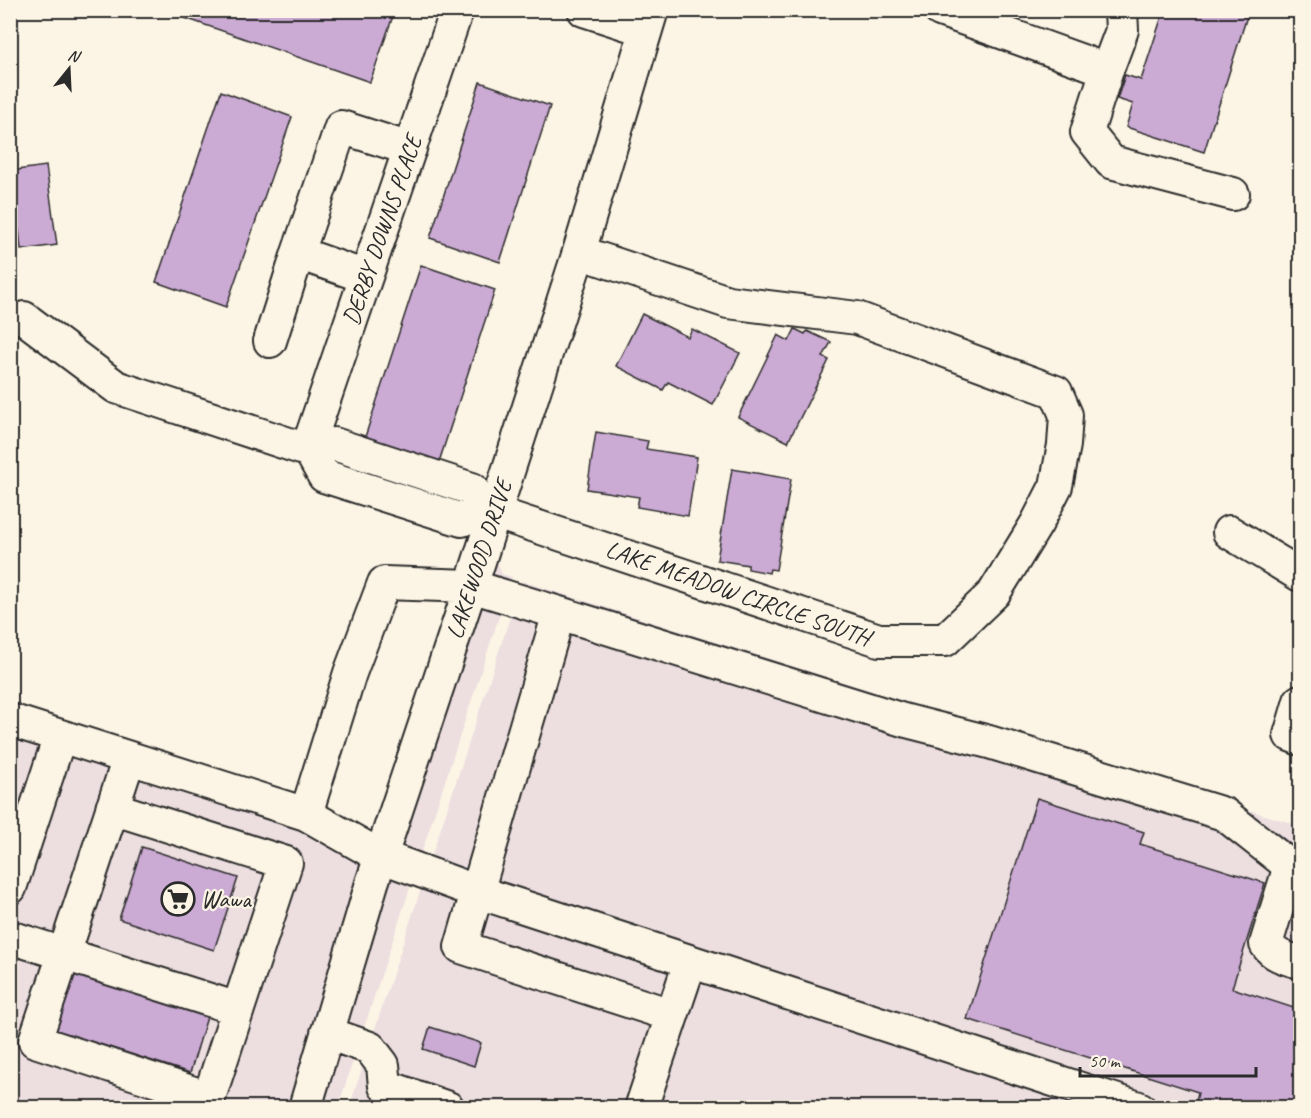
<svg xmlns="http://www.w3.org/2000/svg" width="1311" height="1118" font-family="Caveat,sans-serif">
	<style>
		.built { fill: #eddee0 }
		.building { fill: #cbaad4; stroke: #2b2b2b; stroke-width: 1.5 }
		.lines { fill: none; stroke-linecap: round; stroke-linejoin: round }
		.minor-casing { stroke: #2b2b2b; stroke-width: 36 }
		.minor { stroke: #fcf5e5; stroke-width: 32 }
		.labels { text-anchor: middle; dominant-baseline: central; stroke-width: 4.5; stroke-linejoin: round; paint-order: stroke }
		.street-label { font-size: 24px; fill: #2b2b2b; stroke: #fcf5e5 }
		.poi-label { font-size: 24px; fill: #2b2b2b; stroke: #fcf5e5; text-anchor: start }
	</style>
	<rect width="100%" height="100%" fill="#fcf5e5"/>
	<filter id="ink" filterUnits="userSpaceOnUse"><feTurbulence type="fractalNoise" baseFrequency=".0167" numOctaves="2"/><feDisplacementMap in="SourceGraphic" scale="12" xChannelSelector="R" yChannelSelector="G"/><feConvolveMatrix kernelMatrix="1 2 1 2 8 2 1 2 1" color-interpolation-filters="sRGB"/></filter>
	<g filter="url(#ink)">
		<path class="built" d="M494,554l8,20 10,3 -174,530 -20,1 65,-222z
			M522,581l778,245v281l-951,1z
			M10,721l365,115 -83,271h-281z"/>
		<path class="building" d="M188,10h190l15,6 -23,66 -185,-64z
			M1164,10h85l-45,142 -78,-25 7,-23 -16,-5 8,-24 16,5z
			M480,82l70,24 -50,156 -70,-24z
			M221,91l71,26 -66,190 -70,-25z
			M46,166l11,79 -36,5 -2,-20 -9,1v-40h3l-3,-20z
			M421,265l74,25 -56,172 -74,-25z
			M642,314l46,23 4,-8 48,24 -27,52 -45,-23 -5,8 -47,-24z
			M795,329l10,5 2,-3 24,11 -8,15 6,3 -41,82 -50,-25 40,-82 11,6z
			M596,432l52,9 -2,8 51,8 -9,59 -51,-9 2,-10 -52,-8z
			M732,469l59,10 -15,91 -6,-1 -1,4 -21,-4v-4l-31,-5z
			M1037,798l107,34 -4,12 125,39 -33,105 68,22v98h-86l-18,-6 2,-10 -231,-73z
			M142,847l96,31 -24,72 -95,-31z
			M73,974l134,43 -17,56 -134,-43z
			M430,1027l51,16 -7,23 -51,-17z"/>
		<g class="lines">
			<g class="minor-casing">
				<path id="minor" d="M584,10l62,20
					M940,10l167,60 -20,62 24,30 122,32
					M1107,70l15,-40 -1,-20
					M366,277l-68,-24 43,-126 69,22
					M24,318l92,69 194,64 24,-7 138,45 12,20 395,131h66l49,-47 43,-70 19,-37 8,-41 2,-30 -10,-23 -199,-74 -129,-16 -149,-50
					M270,341l28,-88
					M307,450l150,-440
					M310,451l14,25 138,44 22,-11
					M1229,532l71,43
					M559,613l344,107 86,22 235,72 76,60
					M1300,701l-10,34 10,4
					M10,720l296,94
					M112,808l174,55 -48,146 -174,-55 -29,87 174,57 29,-89
					M1290,866l-24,78c8,12 22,15 34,18
					M10,888l50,-152
					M10,937l54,17 65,-196
					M671,1015l-210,-68 98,-334 -88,-27 -87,-3 -34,90 -44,141 74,42 98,36 661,216
					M327,1033l43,15 13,17 2,21 63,22
					M305,1108l67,-225 99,-297 108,-334 73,-242
					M641,1108l49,-146"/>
			</g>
			<use href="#minor" class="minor"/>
		</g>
	</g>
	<defs>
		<g id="supermarket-ring" transform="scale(1.725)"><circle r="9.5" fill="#fcf5e5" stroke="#2b2b2b" stroke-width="1.5"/><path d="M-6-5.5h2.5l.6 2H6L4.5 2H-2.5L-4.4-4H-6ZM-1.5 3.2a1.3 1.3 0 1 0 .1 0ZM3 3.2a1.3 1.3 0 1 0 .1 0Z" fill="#2b2b2b"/></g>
	</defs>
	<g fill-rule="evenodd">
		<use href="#supermarket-ring" x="178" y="899"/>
	</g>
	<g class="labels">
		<g class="street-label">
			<text transform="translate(382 230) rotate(-71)">DERBY DOWNS PLACE</text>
			<text transform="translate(479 559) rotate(-72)">LAKEWOOD DRIVE</text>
			<text transform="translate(738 593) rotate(19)">LAKE MEADOW CIRCLE SOUTH</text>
		</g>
		<g class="poi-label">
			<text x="201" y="899">Wawa</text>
		</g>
	</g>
	<rect width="1311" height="1118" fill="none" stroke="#fcf5e5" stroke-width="36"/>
	<rect x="18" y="18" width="1275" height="1082" fill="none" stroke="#2b2b2b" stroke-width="2" filter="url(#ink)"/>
	<g transform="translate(69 69) rotate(18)" stroke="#fcf5e5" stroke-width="4.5" paint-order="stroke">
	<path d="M0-4.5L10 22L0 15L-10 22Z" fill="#2b2b2b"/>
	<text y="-9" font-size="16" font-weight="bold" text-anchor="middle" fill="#2b2b2b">N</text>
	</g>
	<path d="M1080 1067v9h176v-9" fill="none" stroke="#2b2b2b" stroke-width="3"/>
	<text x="1089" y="1067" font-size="18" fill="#2b2b2b" stroke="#fcf5e5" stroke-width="4.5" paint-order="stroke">50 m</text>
</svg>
